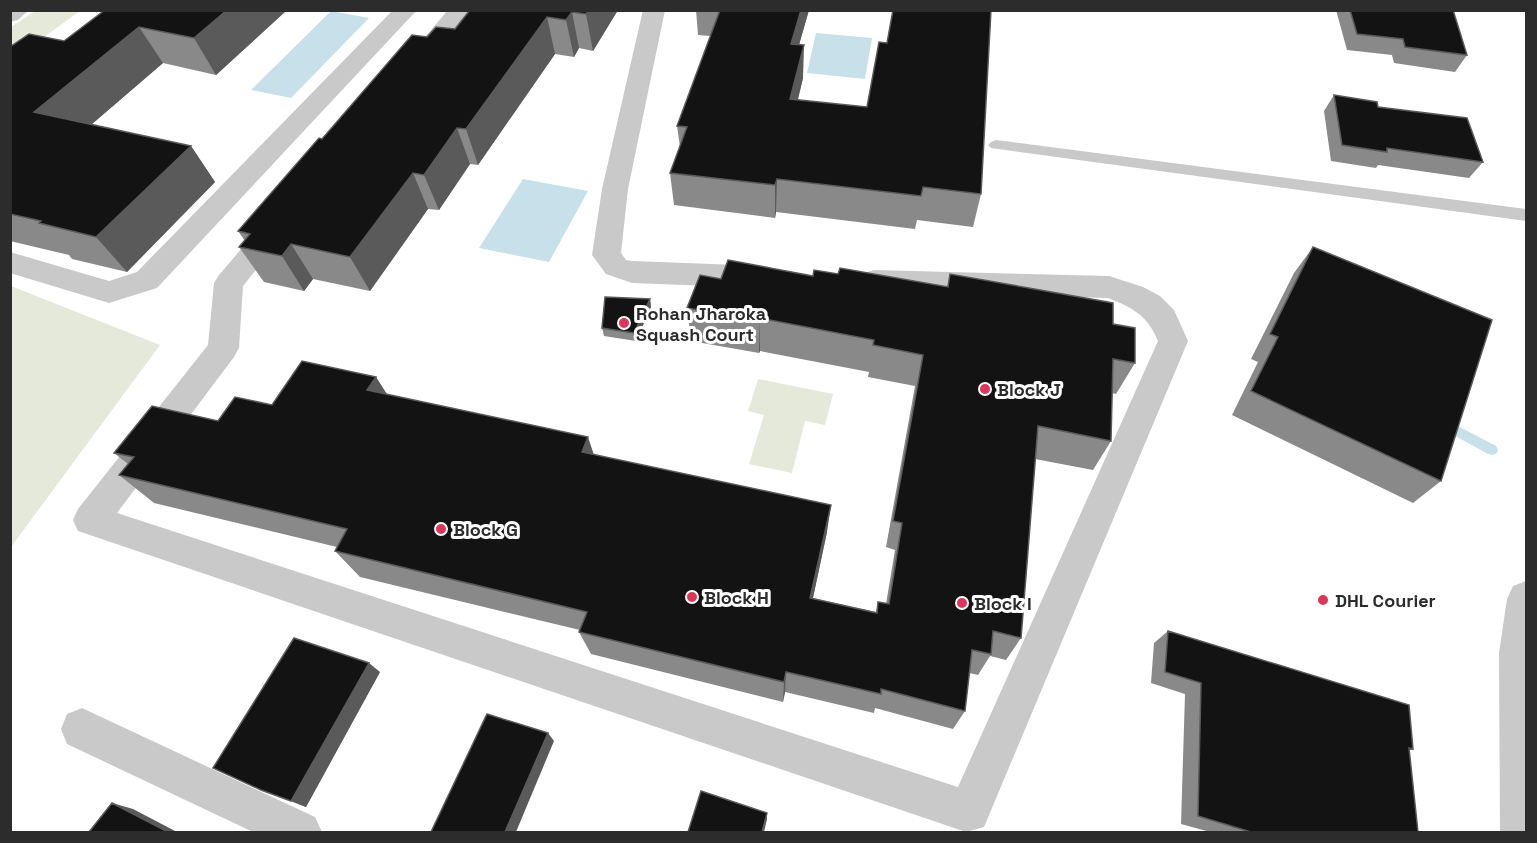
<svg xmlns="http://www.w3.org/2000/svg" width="1537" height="843" font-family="'Space Grotesk',sans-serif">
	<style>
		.green { fill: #e5e9da }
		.water { fill: #c7e0e9 }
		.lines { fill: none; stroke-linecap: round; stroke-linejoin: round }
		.stream { fill: #c7e0e9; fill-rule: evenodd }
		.service { fill: #c9c9c9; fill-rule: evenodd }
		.minor { fill: #c9c9c9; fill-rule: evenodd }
		.tertiary { fill: #c9c9c9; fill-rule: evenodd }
		.wall { fill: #898989 }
		.shaded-wall { fill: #5a5a5a }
		.building { fill: #131313; stroke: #5a5a5a; stroke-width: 1.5 }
		.poi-dot { fill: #dc365a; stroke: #fff; stroke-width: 2 }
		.labels { text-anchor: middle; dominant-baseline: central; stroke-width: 6; stroke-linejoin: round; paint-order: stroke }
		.poi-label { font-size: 18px; font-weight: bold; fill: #2c2c2c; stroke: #fff; text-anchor: start }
	</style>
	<rect width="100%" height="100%" fill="#fff"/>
	<path class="green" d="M35,11h45l-69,50v-34z
		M11,286l149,59 -149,202z
		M758,379l75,15 -8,31 -20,-4 -13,52 -43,-9 15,-49 -16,-4z"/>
	<path class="water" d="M331,11l38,7 -78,80 -40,-8z
		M816,33l56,5 -7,41 -58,-6z
		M523,179l65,12 -39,71 -70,-14z"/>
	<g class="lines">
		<path class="stream" d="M1454,424l42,22 2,4 -2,4 -4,1 -4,-1 -38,-21 -2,-4 2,-4z"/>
		<path class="service" d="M996,140l530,69v12l-535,-73 -3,-3 3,-3z"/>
		<path class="minor" d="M10,10h19l-11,10 -8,2z
			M393,10h24l-260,278 -48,15 -99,-30v-21l99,29 28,-9z
			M448,10h23l-47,57 -8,2 -8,-2 -4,-5 4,-5z
			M643,10h22l-37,179 -7,64 5,7 6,1 134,5 10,3 5,8 -5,8 -10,3 -134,-5 -26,-9 -14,-19 10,-66z
			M276,217l10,3 4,7 -47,59 -4,62 -5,9 -117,156 841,274 200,-446c-10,-25 -26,-34 -50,-43l-234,-6 -10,-3 -5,-8 5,-8 10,-3 235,6 34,11 17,9 14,14 14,31 -204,486 -18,5 -888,-301 -5,-11 5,-11 130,-164 6,-62 5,-8 47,-55z
			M82,708l233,109 7,15h-69l-186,-88 -6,-15 6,-15z"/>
		<path class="tertiary" d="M1526,581v251h-26l-1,-179 8,-54 6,-13z"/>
	</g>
	<path class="wall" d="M105,10h182l-71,65 -53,-12 -72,62 100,21 24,36 -88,90 -55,-13 -3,-4 -59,-14v-194l54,-6z
		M470,10h148l-25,41 -14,-3 -5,9 -19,-3 -77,111 -8,-1 -31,46 -11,-1 -58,82 -57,-12 -9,12 -40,-9 -25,-35 6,-6 -7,-10 84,-92 105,-102 28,-8z
		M696,10h113l-10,34 4,34 -5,21 183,95 -8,33 -56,-7 -2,9 -139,-17 -1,6 -101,-13 -4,-32 10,-26 -3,-21 34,-90 -13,-1z
		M1336,10h117l14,45 -12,17 -61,-9 -2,-8 -45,-5z
		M1334,95l44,12 105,55 -14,16 -91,-13 -2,3 -45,-7 -7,-50z
		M1313,247l128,234 -28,22 -181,-88 26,-53 -7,-3 43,-86z
		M838,274l109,13 3,-13 163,50 22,39 -19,31 -4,-1 -1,48 -18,29 -58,-11 -14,179 -15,22 -16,-4 -12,19 -9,-2 -4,38 -12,18 -78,-21 -1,5 -89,-21 -2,10 -192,-48 -12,-22 1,-2 -220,-53 -25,-26 2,-4 -183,-44 -35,-28 9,-11 -14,-11 158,-48 104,-28 11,17 207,60 233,78 -14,66 63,14 2,-10 8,2 9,-54 -9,-3 29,-161 -47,-9 1,-5 -109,-21 -1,2 -68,-12 -4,-33 34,-29z
		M650,299l1,8 -15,34 -32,-5 -2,-8z
		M1168,631l245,118 -4,1 9,82h-208l-29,-8 4,-130 -34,-11 3,-40z
		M380,672l-74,135 -45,-17z"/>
	<path class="shaded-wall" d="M227,10h60l-71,65 -22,-37z
		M589,10h29l-25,41 -7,-37z
		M801,10h8l-19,67 1,-33z
		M572,12l7,36 -5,9 -8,-37z
		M547,17l8,37 -77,111 -12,-36z
		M139,27l24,36 -99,85 -30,-36z
		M804,45l-1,33 -13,54v-33z
		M457,128l13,36 -31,46 -15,-35z
		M191,146l24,36 -88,90 -31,-35z
		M413,173l15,36 -58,82 -20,-34z
		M777,179l-1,33 -1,6v-33z
		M291,244l22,35 -9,12 -22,-35z
		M650,299l1,8 -15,34 -2,-8z
		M759,318l1,33 -1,2z
		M376,377l19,31 -28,-18z
		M588,437l10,30 -16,-15z
		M831,505l-4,27 -19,89 2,-23z
		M369,663l11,9 -74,135 -15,-6z
		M786,672l-1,20 -2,10 1,-20z
		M548,733l6,8 -38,91h-11z
		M112,803l21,6 44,23h-9z
		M767,813v6l-3,13h-2z"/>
	<path class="building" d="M105,10h122l-33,28 -55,-11 -105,85 157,34 -95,91 -57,-14 2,-2 -31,-7v-167l19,-13 35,7z
		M470,10h119l-3,4 -14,-2 -6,8 -19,-3 -81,112 -9,-1 -33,47 -11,-2 -63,84 -59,-13 -9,12 -43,-9 11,-13 -12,-3 81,-93 3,1 90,-104 15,2 9,-10 19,2z
		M720,10h81l-10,34 13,1 -14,54 77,8 12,-65 8,1 6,-33h98l-10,184 -58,-7 -2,9 -144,-17 -2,6 -105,-12 17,-46 -10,-1z
		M1350,10h103l14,45 -62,-8 -2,-8 -46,-5z
		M1334,95l43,7 1,5 89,11 16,44 -96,-14v4l-45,-7z
		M1313,247l179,73 -51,161 -190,-90 27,-54 -8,-3z
		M728,260l85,16 1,-6 24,4 2,-6 108,19 2,-13 163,29v21l22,4v35l-22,-4 -2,82 -73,-15 -17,212 -28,-7 -2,23 -19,-4 -7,61 -84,-22v5l-95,-22 -2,10 -205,-50 8,-20 -252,-61 12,-22 -228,-54 15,-18 -20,-4 38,-47 66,15 17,-24 37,8 30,-44 74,16 -9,13 221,47 -6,15 249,53 -21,93 67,15 1,-11 11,2 13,-81 -9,-2 30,-166 -50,-10 1,-5 -115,-22v3l-72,-13 13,-33 21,4z
		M605,297l45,2 -16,34 -32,-5z
		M1168,631l241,74 4,44 -4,-1 9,84h-167l-53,-16 3,-133 -36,-11z
		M294,638l75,25 -78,138 -30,-11 -48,-22z
		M487,714l61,19 -43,99h-74z
		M701,791l66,22 -5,19h-74z
		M112,803l56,29h-79z"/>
	<g class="poi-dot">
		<circle cx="624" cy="323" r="6"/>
		<circle cx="985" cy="389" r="6"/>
		<circle cx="441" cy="529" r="6"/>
		<circle cx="692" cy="597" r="6"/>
		<circle cx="1323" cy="600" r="6"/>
		<circle cx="962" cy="603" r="6"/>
	</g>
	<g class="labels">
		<g class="poi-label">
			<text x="636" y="313">Rohan Jharoka<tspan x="636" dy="21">Squash Court</tspan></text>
			<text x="997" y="389">Block J</text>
			<text x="453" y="529">Block G</text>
			<text x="704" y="597">Block H</text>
			<text x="1335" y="600">DHL Courier</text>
			<text x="974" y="603">Block I</text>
		</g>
	</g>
	<rect width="1537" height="843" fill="none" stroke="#2c2c2c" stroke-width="24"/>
</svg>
